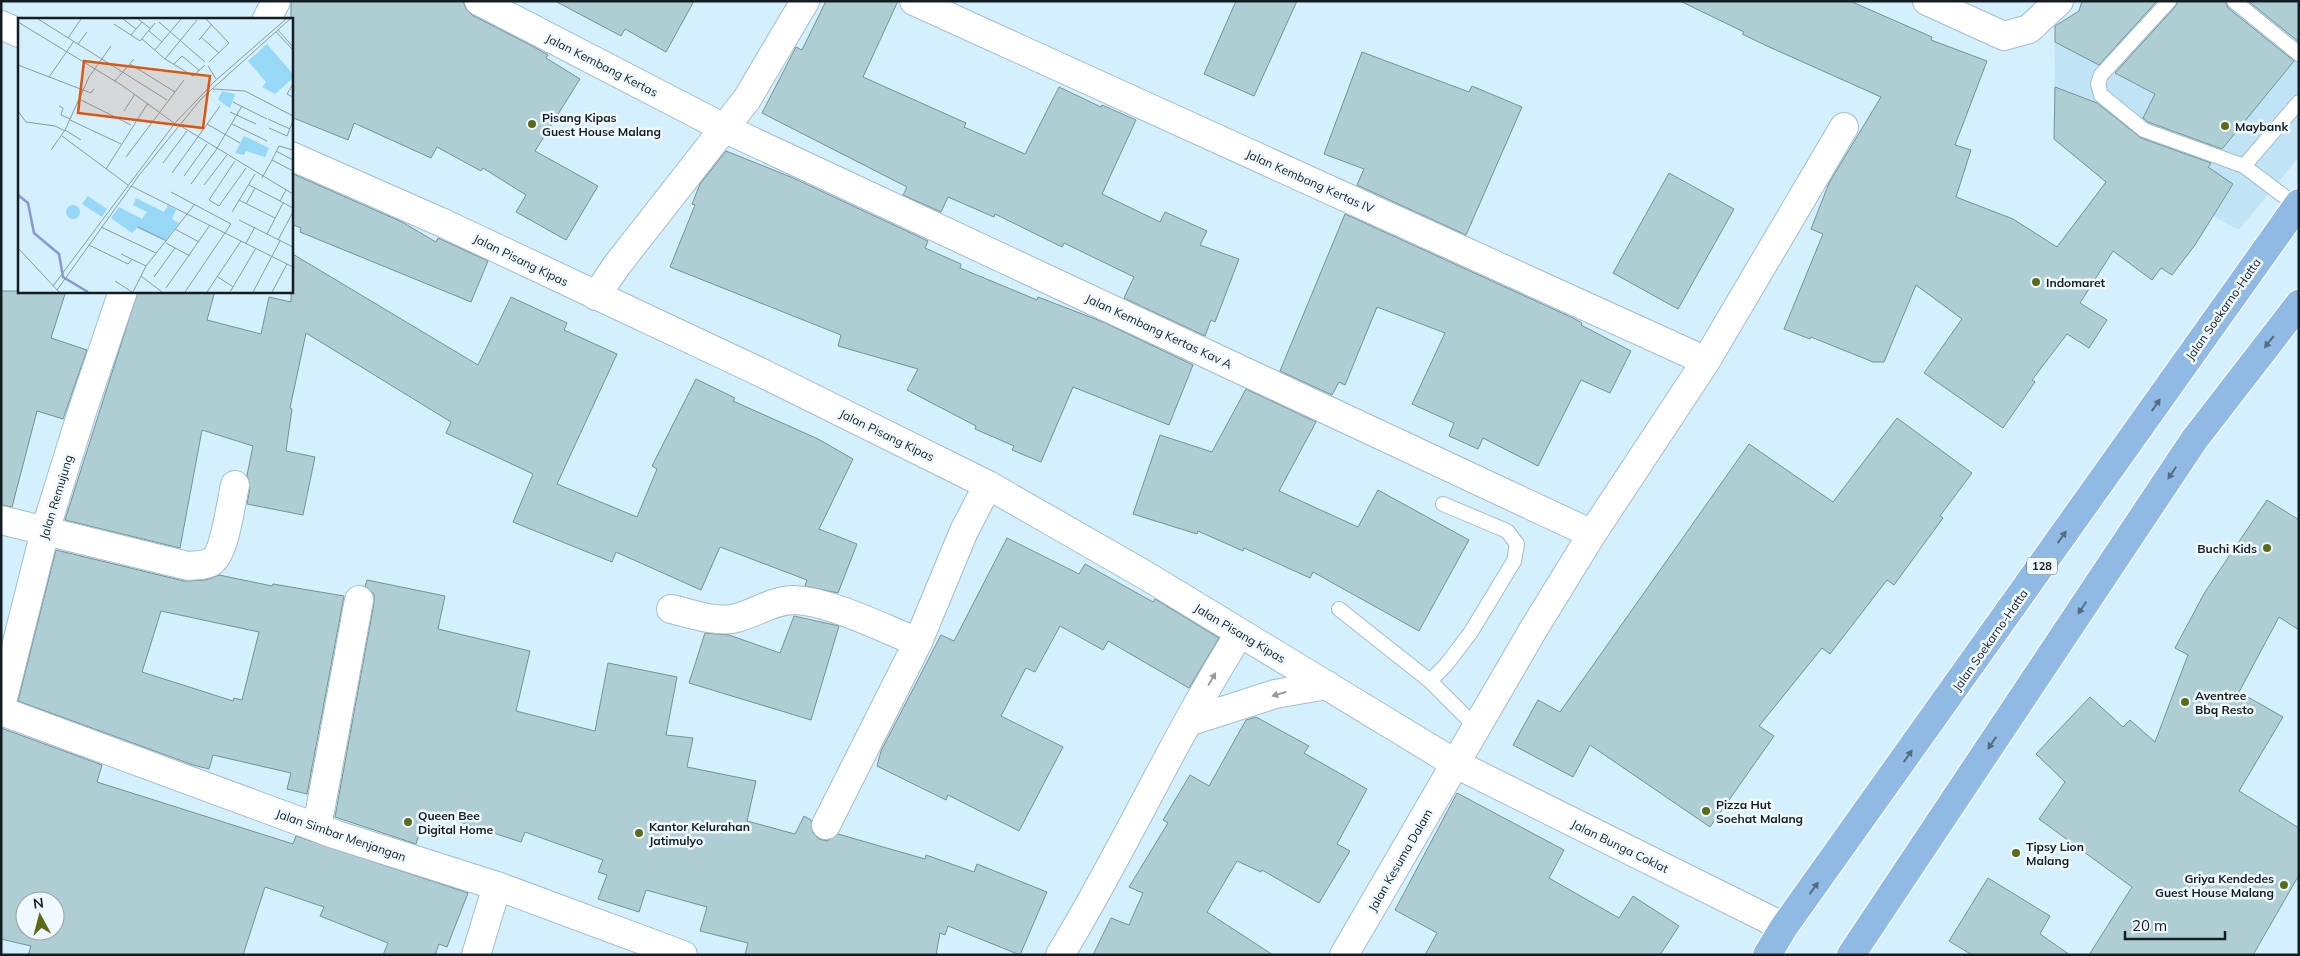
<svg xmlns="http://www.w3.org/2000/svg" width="2300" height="956" font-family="Mulish,sans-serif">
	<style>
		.built { fill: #c0e4f5 }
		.building { fill: #afced3; stroke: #749296; fill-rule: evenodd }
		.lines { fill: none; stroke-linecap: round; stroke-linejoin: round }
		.service-casing { stroke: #a3bdca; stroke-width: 16 }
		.minor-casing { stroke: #a3bdca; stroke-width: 30 }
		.tertiary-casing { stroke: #a3bdca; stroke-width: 30 }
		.primary-casing { stroke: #fff; stroke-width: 30 }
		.service { stroke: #fff; stroke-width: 14 }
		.minor { stroke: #fff; stroke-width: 28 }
		.tertiary { stroke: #fff; stroke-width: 28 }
		.primary { stroke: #90b9e3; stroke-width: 28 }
		.oneway { fill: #526c82 }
		.oneway2 { fill: #959a9c }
		.poi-dot { fill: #5b6c19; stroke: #eff9ff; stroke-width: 2 }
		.labels { text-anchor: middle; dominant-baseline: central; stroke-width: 5; stroke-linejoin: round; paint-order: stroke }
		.shield { fill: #eff9ff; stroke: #566064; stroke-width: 1 }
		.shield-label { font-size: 11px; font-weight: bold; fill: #141e22 }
		.street-label { font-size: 12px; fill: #141e22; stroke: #eff9ff }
		.poi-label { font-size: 12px; font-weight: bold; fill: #141e22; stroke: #eff9ff; text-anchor: start }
		.inset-river { fill: none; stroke: #8897ce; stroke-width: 2.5 }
		.inset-road { fill: none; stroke: #879ba5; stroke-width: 1 }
		.view { fill: #dd560d; fill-opacity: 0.15; stroke: #dd560d; stroke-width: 2.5 }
		.inset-edge { fill: none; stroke: #141e22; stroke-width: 2.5 }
	</style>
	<rect width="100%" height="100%" fill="#d4effd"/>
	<path class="built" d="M2082,1h217v156l-60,73 -26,-14 -46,-36 -47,-6 -36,-10 -30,-25 1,-113 24,-15z"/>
	<path class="building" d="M291,1h172l3,8 6,6 62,32 14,8 -2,3 34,21 -45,72 63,35 -32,54 -50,-28 10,-17 -43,-27 -2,3 -44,-24 -6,11 -77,-35 -6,17 -57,-23z
		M555,1h139l-28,51 -41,-23 -4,7z
		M826,1h72l-35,76 103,46 -2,4 61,27 34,-67 42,20 1,-2 34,15 -34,74 58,28 5,-10 42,19 -7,14 39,14 -24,63 -4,-2 -6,16 -81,-38 10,-21 -70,-34 -2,4 -67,-33 -1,3 -46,-20 -7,15 -38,-17 4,-8 -145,-74 34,-66 6,3z
		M1236,1h61l-43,95 -50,-22z
		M1680,1h170l82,36 -1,3 56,21 -32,84 16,5 -15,47 57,22 44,28 49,-65 -52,-43 1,-52 42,16 44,35 70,25 -3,4 25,17 -38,61 -23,30 -11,-7 -9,12 -39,-29 -33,52 27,17 -18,28 -22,-14 -35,46 3,2 -32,46 -79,-55 38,-54 -46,-34 -32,77h-11l-62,-25 -1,2 -26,-10 39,-95 -12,-5 18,-46 52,-86 -114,-51 -25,-12 2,-2z
		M2082,1h75l-58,64 -44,-23v-16l24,-15z
		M2178,1h47l3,7 66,53 -72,88 -74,-27 -5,-4 12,-24 -40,-21 60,-66z
		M2248,1h51v41z
		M1362,52l107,40 3,-6 50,21 -56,128 -109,-50 7,-16 -40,-15z
		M726,151l65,26 137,64 -3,7 36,16 -1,4 77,32 1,-3 65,25 90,43 -24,60 -96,-38 -32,75 -29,-12 2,-4 -39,-17 1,-3 -69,-36 11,-21 -80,-23 3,-11 -171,-68 25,-62 -3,-1 8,-20z
		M291,173l111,49 34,20 2,-4 50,23 -17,41 -171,-70 1,-4 -10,-4z
		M1669,173l65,36 -56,100 -65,-36z
		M1345,214l228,104 9,5 -1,2 50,26 -21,42 -29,-13 -43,86 -55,-28 -5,11 -29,-13 5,-13 -42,-19 33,-71 -68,-26 -32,78 -6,-3 -7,13 -52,-24z
		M291,253l187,112 33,-68 56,26 -3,7 53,24 -60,130 80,33 20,-48 -5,-3 44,-87 39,19 -2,3 85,38 35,20 -34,70 38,15 -19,49 -33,-7 2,-6 -87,-33 -19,43 -85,-38 -4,10 -99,-40 20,-48 -87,-41 5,-11 -145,-89 -16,75 2,1 -6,42 29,6 -12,58 -56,-11 3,-16 -3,-13 6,-29 -51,-16 -22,118 -115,-28 73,-229h77l-8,29 54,14 8,-37 22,5z
		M1,291h65l-15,47 36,12 -24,69 -26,-8 -25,96 -11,-2z
		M1246,389l70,33 -37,69 79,36 20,-37 91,50 -50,91 -106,-59 -3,6 -66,-30 -1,3 -45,-20 -1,3 -64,-20 27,-79 52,17z
		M1897,418l75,55 -32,43 3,2 -49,67 -7,-5 -57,74 -8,-6 -63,78 15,10 -64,91 -120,-82 -17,32 -60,-32 25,-45 22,12 189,-268 84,58z
		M2267,500l32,20v110l-20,-13 -40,75 44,25 -44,74 60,37v47l-46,80h-164l43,-68 -93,-68 26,-37 -29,-28 54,-57 33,30 7,-7 25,22 33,-87 -13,-7 30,-56z
		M1007,538l72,36 6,-10 68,38 2,-3 64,39 -30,50 -81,-47 -5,9 -43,-24 -25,46 -9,-4 -25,48 62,31 -44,84 -71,-36 -2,5 -69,-34 4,-15 60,-116 13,6z
		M56,550l128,31 22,-1 13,-5 53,11 1,-2 71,12 -37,198 -20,-5 4,-16 -78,-18 -4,14 -16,-4 -175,-64zM161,611l98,21 -17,68 -8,-2 -1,3 -91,-29z
		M367,580l78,16 -7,33 92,22 -14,60 79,20 13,-68 69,14 -11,58 27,3 -6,29 69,14 -9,40 48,13 9,-18 7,4 2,13 6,6 8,2 11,-7 87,25 1,-4 48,17 3,-8 70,28 -27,63 -72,-29 -3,9 -5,-2 -4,22h-191l3,-12 -48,-12 7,-24 -61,-17 -7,22 -41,-13 9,-24 -9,-3 5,-12 -78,-28 -4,10 -95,-31 -10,33 -81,-27 39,-214v-9l-9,-8z
		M794,616l45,10 -28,94 -122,-37 16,-50 24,2 51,18z
		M1256,717l53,29 -5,7 63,36 -30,55 13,7 -31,52 -57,-33 -1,2 -24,-11 -30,51 66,43h-180l18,-37 18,7 14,-32 -14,-6 39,-64 -5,-3 27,-45 19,11 37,-66z
		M1,728l101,37 -5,17 196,62 3,-8 172,57 -21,54 -8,-3 -4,11h-52l5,-12 -68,-27 4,-9 -59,-20 -22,68h-215l3,-9 -30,-7zM25,901h30v30h-30z
		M1457,793l107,57 -15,28 70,40 14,-22 46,30 -19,29h-235l12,-22 -42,-23z
		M1988,878l62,38 -10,18 30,21h-98l-23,-14z"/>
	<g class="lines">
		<g class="service-casing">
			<path id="service" d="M2169,1l-68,74 -3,9 3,11 43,35 100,36 53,40
				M2234,1l65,53
				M2244,166l55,-64
				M1443,504l64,27 10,13 -3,17 -43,71 -25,33 -16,16 47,47
				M1339,609l91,72"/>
		</g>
		<g class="minor-casing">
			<path id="minor" d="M479,1l247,128 866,405
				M914,1l792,360
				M1927,1l77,35 25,-7 30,-28
				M267,19l9,-18
				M596,296l21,-31 130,-166 58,-98
				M1,520l187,46c7,-1 16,0 23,-4 14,-8 20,-60 24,-77
				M671,609c19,4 41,13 61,10 21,-4 40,-19 62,-19 36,1 90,29 124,42
				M1,706l44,-175 37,-119 41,-121
				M1,711l336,124 160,51 186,69
				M1188,722l87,-28 52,-9
				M826,825l92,-183 46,-111 24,-46
				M317,827l42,-227
				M476,955l21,-69
				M1060,955c64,-105 114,-218 180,-322
				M1344,955l189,-325 59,-96 114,-173 138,-234"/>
		</g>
		<g class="tertiary-casing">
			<path id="tertiary" d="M1,25l18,8
				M291,156l152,67 317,149 228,113 157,90 311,189 328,163"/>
		</g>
		<g class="primary-casing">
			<path id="primary" d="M1767,955l17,-28 515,-724
				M1851,955l343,-515 105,-136"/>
		</g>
		<use href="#service" class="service"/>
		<use href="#minor" class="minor"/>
		<use href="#tertiary" class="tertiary"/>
		<use href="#primary" class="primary"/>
	</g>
	<defs><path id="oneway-solid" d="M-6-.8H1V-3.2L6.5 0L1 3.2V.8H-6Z" transform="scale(1.25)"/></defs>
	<g class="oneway">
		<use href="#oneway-solid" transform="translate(2269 342) rotate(128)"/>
		<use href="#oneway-solid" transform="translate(2156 405) rotate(-55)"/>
		<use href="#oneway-solid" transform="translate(2172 473) rotate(124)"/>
		<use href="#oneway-solid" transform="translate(2062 537) rotate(-55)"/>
		<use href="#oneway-solid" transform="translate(2082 608) rotate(124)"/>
		<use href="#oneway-solid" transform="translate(1992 743) rotate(124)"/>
		<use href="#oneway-solid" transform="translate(1908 756) rotate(-55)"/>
		<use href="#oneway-solid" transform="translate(1814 888) rotate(-54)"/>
	</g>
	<g class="oneway2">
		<use href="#oneway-solid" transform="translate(1212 679) rotate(-60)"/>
		<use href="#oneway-solid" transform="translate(1279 694) rotate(164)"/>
	</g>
	<g class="poi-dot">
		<circle cx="532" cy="124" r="5"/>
		<circle cx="2225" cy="126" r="5"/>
		<circle cx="2036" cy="282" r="5"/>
		<circle cx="2267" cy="548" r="5"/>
		<circle cx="2185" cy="702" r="5"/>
		<circle cx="1706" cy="811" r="5"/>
		<circle cx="408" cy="822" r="5"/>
		<circle cx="639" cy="833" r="5"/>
		<circle cx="2016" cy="853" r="5"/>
		<circle cx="2284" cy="885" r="5"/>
	</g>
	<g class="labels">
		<rect class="shield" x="2027" y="557.5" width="30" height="17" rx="4"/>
		<g class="shield-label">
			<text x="2042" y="566">128</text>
		</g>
		<g class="street-label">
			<text transform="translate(602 65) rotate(27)">Jalan Kembang Kertas</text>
			<text transform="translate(1310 181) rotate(24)">Jalan Kembang Kertas IV</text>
			<text transform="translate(521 260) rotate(26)">Jalan Pisang Kipas</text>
			<text transform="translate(2223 309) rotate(-55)">Jalan Soekarno-Hatta</text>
			<text transform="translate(1159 331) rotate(25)">Jalan Kembang Kertas Kav A</text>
			<text transform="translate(887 435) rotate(26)">Jalan Pisang Kipas</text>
			<text transform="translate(56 497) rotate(-73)">Jalan Remujung</text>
			<text transform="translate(1240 633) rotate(31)">Jalan Pisang Kipas</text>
			<text transform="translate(1990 640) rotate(-55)">Jalan Soekarno-Hatta</text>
			<text transform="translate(341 835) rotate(19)">Jalan Simbar Menjangan</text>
			<text transform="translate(1620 846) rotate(26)">Jalan Bunga Coklat</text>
			<text transform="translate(1400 860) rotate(-60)">Jalan Kesuma Dalam</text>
		</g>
		<g class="poi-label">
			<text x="542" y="117">Pisang Kipas<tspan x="542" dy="14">Guest House Malang</tspan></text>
			<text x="2235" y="126">Maybank</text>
			<text x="2046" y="282">Indomaret</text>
			<text x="2257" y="548" text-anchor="end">Buchi Kids</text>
			<text x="2195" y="695">Aventree<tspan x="2195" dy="14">Bbq Resto</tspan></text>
			<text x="1716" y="804">Pizza Hut<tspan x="1716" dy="14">Soehat Malang</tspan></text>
			<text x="418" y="815">Queen Bee<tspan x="418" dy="14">Digital Home</tspan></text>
			<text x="649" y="826">Kantor Kelurahan<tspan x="649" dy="14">Jatimulyo</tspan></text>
			<text x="2026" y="846">Tipsy Lion<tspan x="2026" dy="14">Malang</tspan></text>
			<text x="2274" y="878" text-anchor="end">Griya Kendedes<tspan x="2274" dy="14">Guest House Malang</tspan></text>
		</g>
	</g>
	<g transform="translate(18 18)">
		<rect width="275" height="275" fill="#d4effd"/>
		<path d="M204,73l13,3 -5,14 -12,-8zM118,180l28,14 4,-7 8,5 -4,9 7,4 -14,18 -28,-13 -5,5 -21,-15 8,-11 23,12 5,-7 -14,-7z" fill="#97d8f6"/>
		<path d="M226,118l25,12 -4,9 -19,-6 -2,4 -9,-2z" fill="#97d8f6"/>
		<path d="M249,26l26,30v4l-18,16 -13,-7 4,-5 -18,-21zM70,178l19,13 -5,8 -20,-13zM48 194a7 7 0 1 1 14 0a7 7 0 1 1-14 0Z" fill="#97d8f6"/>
		<path class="inset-river" d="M0,177l10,8 6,30 25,21 4,23 25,15"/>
		<path class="inset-road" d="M20,1l129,81M105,1l13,10M120,1l13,10M188,1l23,24 -20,19M0,4l105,64 51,37M141,4l46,40M96,6l26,17 15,-18M260,12l15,17M0,13v30M131,13l13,11M258,14l17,18M113,17l11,-13M183,19l18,16M50,20l13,-19M124,21l23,20 28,17 12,-11M181,22l13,-16M60,26l9,-12M137,32l26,-31M147,41l32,-39M112,46l45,28M156,46l8,-8 18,15M0,47l73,28 3,-4M190,48l8,13M31,59l25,-36M97,63l19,-22M275,66l-6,10 6,3M195,71l32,2 48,25M61,81l52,26M215,84l34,17M41,88l4,2 -2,7 9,4M0,93l8,11 29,4 10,5M106,93l11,-17M212,94l26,12M250,101l22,10M52,102l51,24M189,106l33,19M214,106l35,17M161,107l114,69M251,110l18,8 6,-15M47,112l16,10M44,118l66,49M33,132l14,-20 24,-53 22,-31M258,133l17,9M108,139l58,-77M254,142l7,-14 14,4M217,143l-26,39 10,6 27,-38M145,145l24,-32M88,151l42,-66M154,155l48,-67M166,158l23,-32M244,160l10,-18 21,11M173,166l25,-34 26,-44M186,167l23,-30M231,167l31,16M113,168l162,81M268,172l-6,11 13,7M153,174l60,32 -46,68M221,182l36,18M228,186l9,-16M214,194l23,-38M221,202l54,27M83,209l55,26M120,209l29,14M157,211l24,13M249,216l16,-31M260,222l15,-28M148,225l24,13M228,225l9,-16M71,227l39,19 4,-5M0,230l41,44M103,236l25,12M123,258l21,16M136,259l21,-29M200,259l15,10M97,263l17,11M35,268l122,-163 40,-42 71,-62M148,270l44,-63M39,272l83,-116 61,-75 89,-80M115,274l13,-26 49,-62M189,274l34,-51M212,274l26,-44M235,274l27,-51M254,274l15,-28"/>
		<path class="view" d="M66,43l126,15 -7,52 -125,-15z"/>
		<rect width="275" height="275" class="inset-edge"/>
	</g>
	<rect width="2300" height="956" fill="none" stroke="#141e22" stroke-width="5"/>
	<g transform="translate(40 916) rotate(353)"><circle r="24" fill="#eff9ff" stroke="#97a1a7"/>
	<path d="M0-4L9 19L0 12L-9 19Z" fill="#5b6c19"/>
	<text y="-8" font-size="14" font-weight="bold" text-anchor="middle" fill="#141e22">N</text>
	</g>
	<path d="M2125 931v8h100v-8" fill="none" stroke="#141e22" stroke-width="2.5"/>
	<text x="2132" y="931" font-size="15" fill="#141e22" stroke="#eff9ff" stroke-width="4" paint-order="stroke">20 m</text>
</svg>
